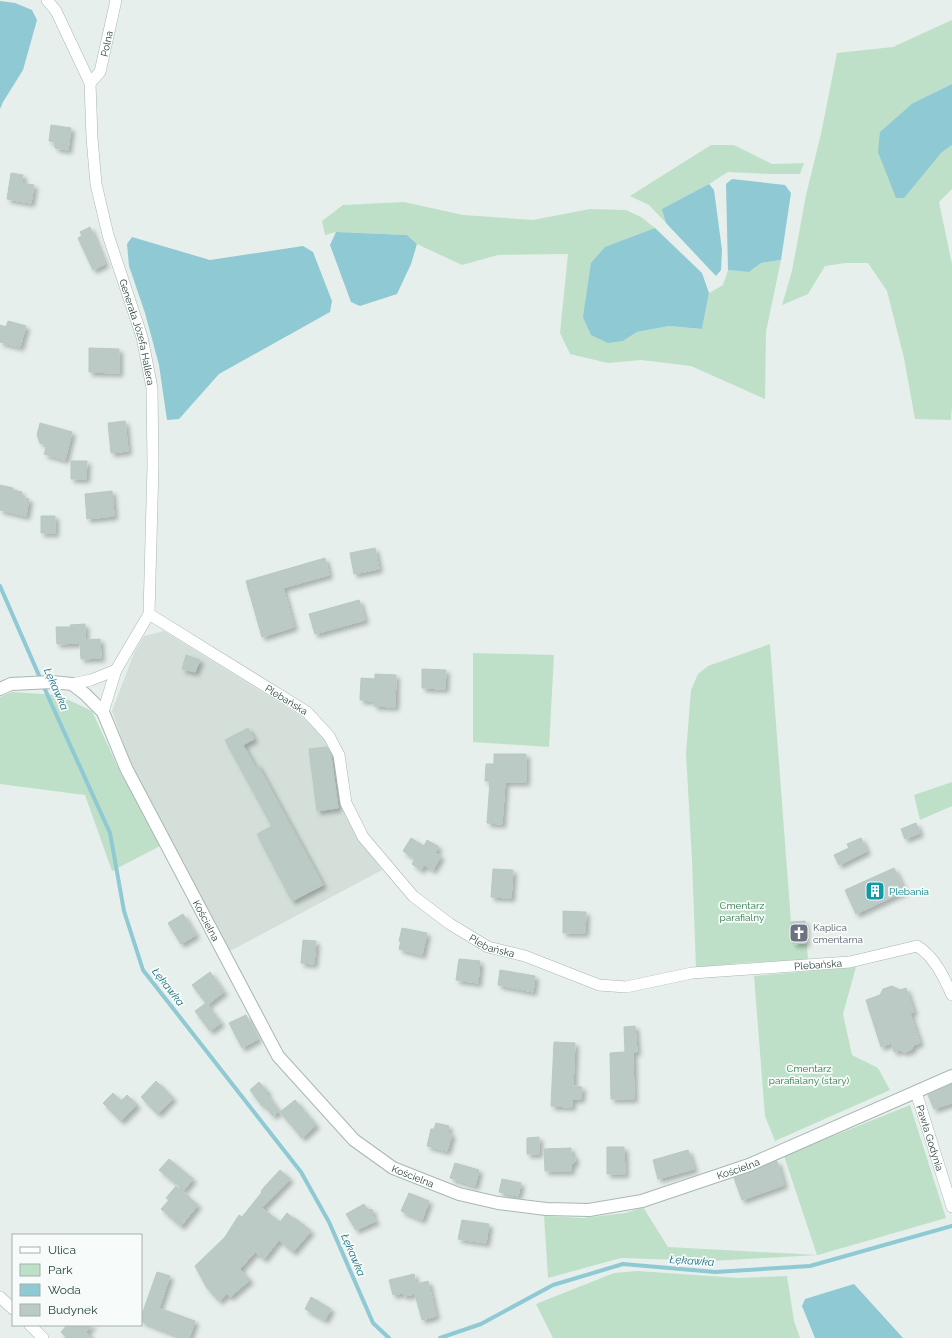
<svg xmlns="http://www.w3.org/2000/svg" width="952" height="1338" font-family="Raleway,sans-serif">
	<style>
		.built { fill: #d4dfda }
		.green { fill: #bfe0c8 }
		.water { fill: #8ec9d4 }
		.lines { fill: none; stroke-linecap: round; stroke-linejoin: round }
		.stream { stroke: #8ec9d4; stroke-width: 4 }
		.building { fill: #bbcac4; stroke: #b8c9c2; filter: url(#shadow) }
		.minor-casing { stroke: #a8b8b2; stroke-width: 12 }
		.tertiary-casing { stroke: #a8b8b2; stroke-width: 14 }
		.minor { stroke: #fff; stroke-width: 11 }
		.tertiary { stroke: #fff; stroke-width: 12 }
		.labels { text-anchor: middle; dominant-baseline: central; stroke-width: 3.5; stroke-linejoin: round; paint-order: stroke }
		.street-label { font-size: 10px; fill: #24423a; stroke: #f7fbf9 }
		.culture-label { font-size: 10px; fill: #0d838f; stroke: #f7fbf9; text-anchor: start }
		.park-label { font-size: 10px; fill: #2d7a4b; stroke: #f7fbf9 }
		.worship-label { font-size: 10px; fill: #5b616d; stroke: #f7fbf9; text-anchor: start }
		.water-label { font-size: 11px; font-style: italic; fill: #1c6f80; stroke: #f7fbf9 }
	</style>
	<defs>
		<filter id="shadow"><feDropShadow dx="3.5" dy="3.5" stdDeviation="2" flood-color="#0004"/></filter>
	</defs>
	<rect width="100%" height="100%" fill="#e6efeb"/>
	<path class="built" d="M164,631l140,87 23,21 8,18 26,84 21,29 -152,81 -99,-186 -19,-54 22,-58 10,-17z"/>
	<path class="green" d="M952,20v64l-39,19 28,50 11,-8v44l-13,13 13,62v141l-1,15 -36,-1 -11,-61 -17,-67 -19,-28h-23l-20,3 -17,28 -26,11 10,-34 14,-76 15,-61 16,-81 56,-6z
		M711,145h23l38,19 32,-1 -4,11h-31l-41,-2 -19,12 -46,25 3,14 -17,-18 -19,-9z
		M404,202l59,13 70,5 57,-11 36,1 15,7 14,11 -49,19 17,94 14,-9 32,-6 33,3 7,-36 14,-8 5,-15 21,2 12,-9 20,-3 -15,72 -1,67 -74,-33 -50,-6 -33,3 -38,-9 -10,-21 8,-79 -70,1 -36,10 -45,-21 -10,-9 -71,-3 -11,3 -3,-14 21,-16z
		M770,644l21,278 14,-1 3,39 -67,3 -45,5 -4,-108 -6,-107 5,-63 7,-16 10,-8z
		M473,653l81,2 -5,92 -76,-5z
		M12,692l46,3 34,16 29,63 41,71 -50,26 -27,-76 -85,-11v-87z
		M952,782v24l-32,14 -6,-25z
		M856,967l-13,47 9,41 26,13 12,22 -115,51 -10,-25 -11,-140z
		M910,1105l36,113 -128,37 -106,6 -91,-3 -73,20 -4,-62 39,2 43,-5 17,-6 25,40 149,8 -33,-99z
		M637,1271l102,7 48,-2 7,45 6,17h-247l-17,-34 78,-31z"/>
	<path class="water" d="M0,1l15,2 17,7 5,10 -14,50 -20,32 -3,7z
		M952,84v61l-11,8 -37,45h-8l-18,-46 2,-20 33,-29z
		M732,179l53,6 6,8 -10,67 -20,3 -12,9 -21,-2 -2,-86z
		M709,184l5,6 8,60 -1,20 -5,6 -50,-53 -4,-14z
		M655,228l47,45 7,20 -7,36 -33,-3 -32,6 -14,9 -15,2 -17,-8 -8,-18 8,-54 14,-16z
		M336,232l71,3 10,9 -6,20 -14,30 -37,12 -9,-4 -21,-57z
		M132,237l78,23 93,-14 10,6 19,49 -2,11 -111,62 -40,45 -12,1 -8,-55 -14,-52 -16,-47 -2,-22z
		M854,1284l49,54h-88l-13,-32 3,-7z"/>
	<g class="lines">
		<path class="stream" d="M0,586l51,117 59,130 14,78 19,59 158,202 28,50 44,101 16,15
			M440,1338l41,-14 72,-39 70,-21 92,8 95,-6 142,-40"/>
	</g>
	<path class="building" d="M51,125l20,3 -3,22 -13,-2v-6l-6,-1z
		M11,173l12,2 -1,8 12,2 -3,18 -24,-4z
		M90,227l15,37 -12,6 -15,-32 4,-2 -2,-4z
		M8,321l18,5 -6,21 -20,-5v-17l6,2z
		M89,348l30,1v24l-30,-1z
		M125,421l3,30 -17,2 -3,-30z
		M40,423l32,9 -7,28 -21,-6 3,-9 -7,-2 -3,-8z
		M71,461h16l-1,18h-15z
		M0,485l13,3v2l9,2 -1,5 8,2 -3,17 -26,-6z
		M112,491l2,25 -27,3 -2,-25z
		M41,516h14v17h-14z
		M375,548l4,21 -25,5 -4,-21z
		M325,558l4,17 -46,13 11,39 -32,10 -16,-56z
		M359,600l6,20 -50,14 -6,-20z
		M85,624v16l15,-1 1,19 -20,1 -1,-16 -23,1 -1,-17h15l-1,-2z
		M186,655l14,5 -5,12 -13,-3z
		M422,669l24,1 -1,19 -23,-1z
		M375,674l21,1 -1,32 -21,-1v-5l-14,-1 1,-22 14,1z
		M248,728l6,11 -11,6 12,21 2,-2 66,121 -31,16 -35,-67 15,-8 -47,-86z
		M327,747l4,9 7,52 -21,3 -8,-62z
		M494,754h32v28h-21l-3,42 -15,-1 3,-42h-5l1,-17h8z
		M916,823l4,10 -15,6 -4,-10z
		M411,838l13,8 3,-6 12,7 -4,6 6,3 -8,14 -9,-5 -3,5 -9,-6 3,-5 -12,-8z
		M861,838l6,13 -28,14 -5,-10 15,-7 -2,-4z
		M894,868l11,23 -49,23 -11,-24z
		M493,869l20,1 -2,28 -20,-1z
		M563,911l23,1 -1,21h-22z
		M183,914l13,21 -15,9 -13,-21z
		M805,921l1,22 -13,1 -2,-22z
		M402,928l25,5 -5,22 -23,-6 2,-8h-2z
		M303,940l13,1 -2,23 -13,-1z
		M459,959l21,2 -2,22 -22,-3z
		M500,970l35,6 -2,16 -35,-7z
		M210,972l14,20 -17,13 14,18 -11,8 -15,-20 11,-8 -14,-18z
		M892,986l8,4 6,-2 8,24 -4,1 10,30 -6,2 -3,5 -7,2 -4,-2 -6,2 -3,-9 -10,4 -15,-47 14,-5 3,-6z
		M246,1015l12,24 -16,9 -13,-25z
		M635,1026l2,26h-4l1,47h-23l-1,-46 15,-1 -1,-25z
		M554,1042l21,1 -2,43 9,1 -1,12h-9v8l-21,-1z
		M156,1081l17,17 -15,16 -17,-17z
		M259,1082l9,10 -2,1 13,18 -6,5 -10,-12 -1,2 -12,-16z
		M952,1084v19l-18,6 -6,-14z
		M113,1093l8,8 6,-6 10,10 -16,16 -18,-18z
		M295,1100l21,25 -14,13 -22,-26z
		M436,1123l13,3 -1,7 4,1 -5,17 -20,-5 4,-17h3z
		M539,1137v17h-12v-16z
		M607,1147h17l1,27h-18z
		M571,1148v5l4,4v5l-4,4v5h-26l-1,-22z
		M688,1150l6,19 -36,10 -5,-19z
		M169,1159l24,20 -9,11 -25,-20z
		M777,1161l7,24 -42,15 -8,-22z
		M455,1163l24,7 -4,16 -25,-8z
		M280,1170l10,9 -28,29 18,14 7,-9 7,6 1,-1 16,13 -18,21 -14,-12 -15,19 -9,-7 -15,17 10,11 -20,17 -3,-3 -8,7 -12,-13 -12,-22 30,-29 14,-22 3,2 20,-25 -1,-1 5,-6z
		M502,1179l19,4 -3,13 -19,-4z
		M176,1186l22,19 -17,21 -20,-17 8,-9 -3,-2z
		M409,1193l20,8 -7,19 -21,-9z
		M364,1204l3,5 6,1 -1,5 4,6 -20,9 -10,-16z
		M462,1220l27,4 -3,19 -28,-4z
		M157,1272l13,4 -11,32 36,13 -6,17h-5l-43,-17v-4z
		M414,1274l2,10 12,-3 8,35 -14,4 -7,-26 -11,2 -1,-3 -10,2 -4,-15z
		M311,1297l20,12 -6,11 -20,-11z
		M67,1325h26l-7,7 6,6h-25l-6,-6z"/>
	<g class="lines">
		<g class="minor-casing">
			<g id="minor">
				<path id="s1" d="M47,0l9,11 34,72 2,55 4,46 12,51 34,102 10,51 1,77 -4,149 -33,56 -13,42"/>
				<path id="s2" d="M90,83l10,-11 16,-72"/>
				<path id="s3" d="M149,614l158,98 22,24 10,19 7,48 17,34 50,59 37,28 38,23 37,9 74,29 27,2 66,-14 158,-11 67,-16c17,10 27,31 35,49"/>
				<path d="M72,684l19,-4 25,-10"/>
				<path id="s4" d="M916,1092l36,115"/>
				<path d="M0,1297l13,12"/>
				<path d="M30,1325l13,13"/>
			</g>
		</g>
		<g class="tertiary-casing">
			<g id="tertiary">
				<path id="s5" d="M0,689l11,-5 41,-2 20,2 13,10 18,18 23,56 152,288 76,84 39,28 66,26 39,9 48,6 43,1 53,-9 107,-36 203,-89"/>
			</g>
		</g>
		<use href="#minor" class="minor"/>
		<use href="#tertiary" class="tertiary"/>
	</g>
	<defs>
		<g id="building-square" transform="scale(1)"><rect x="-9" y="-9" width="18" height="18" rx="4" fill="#0f9aa8" stroke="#f7fbf9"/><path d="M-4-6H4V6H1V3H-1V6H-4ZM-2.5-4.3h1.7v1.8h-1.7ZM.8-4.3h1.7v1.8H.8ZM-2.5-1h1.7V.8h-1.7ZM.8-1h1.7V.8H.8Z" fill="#fff"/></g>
		<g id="church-square" transform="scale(1)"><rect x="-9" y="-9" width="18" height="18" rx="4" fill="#6b7280" stroke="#f7fbf9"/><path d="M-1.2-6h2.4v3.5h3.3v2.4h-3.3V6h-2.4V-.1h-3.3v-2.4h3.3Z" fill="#fff"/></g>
	</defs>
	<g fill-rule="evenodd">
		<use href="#building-square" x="875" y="891"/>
		<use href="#church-square" x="799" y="933"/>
	</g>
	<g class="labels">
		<g class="street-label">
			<text stroke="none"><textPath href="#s2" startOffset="44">Polna</textPath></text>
			<text stroke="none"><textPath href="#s1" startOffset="349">Generała Józefa Hallera</textPath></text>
			<text stroke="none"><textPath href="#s3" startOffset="162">Plebańska</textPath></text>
			<text stroke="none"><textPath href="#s5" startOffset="348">Kościelna</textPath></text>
			<text stroke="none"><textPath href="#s3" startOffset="498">Plebańska</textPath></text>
			<text stroke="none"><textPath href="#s3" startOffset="833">Plebańska</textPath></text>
			<text stroke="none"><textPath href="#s4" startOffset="48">Pawła Godynia</textPath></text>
			<text stroke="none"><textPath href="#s5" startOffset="1020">Kościelna</textPath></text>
			<text stroke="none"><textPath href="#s5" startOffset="684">Kościelna</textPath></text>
		</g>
		<g class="culture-label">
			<text x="889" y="891">Plebania</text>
		</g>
		<g class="park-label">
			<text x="742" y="905">Cmentarz<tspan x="742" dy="12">parafialny</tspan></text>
			<text x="809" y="1068">Cmentarz<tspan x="809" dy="12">parafialany (stary)</tspan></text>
		</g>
		<g class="worship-label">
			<text x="813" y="927">Kaplica<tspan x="813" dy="12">cmentarna</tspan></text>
		</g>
		<g class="water-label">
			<text transform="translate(56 689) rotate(66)">Łękawka</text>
			<text transform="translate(168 987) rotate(52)">Łękawka</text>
			<text transform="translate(353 1255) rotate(67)">Łękawka</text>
			<text transform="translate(692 1261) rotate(4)">Łękawka</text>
		</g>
	</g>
	<rect x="12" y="1234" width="130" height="92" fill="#f7fbf9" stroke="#a3b1ad"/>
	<rect x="20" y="1247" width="20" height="6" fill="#ffffff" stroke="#a3b1ad"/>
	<text x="48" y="1254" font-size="12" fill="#24423a">Ulica</text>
	<rect x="20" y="1264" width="20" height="12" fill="#bfe0c8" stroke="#a3b1ad"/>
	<text x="48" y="1274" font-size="12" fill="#24423a">Park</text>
	<rect x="20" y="1284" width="20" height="12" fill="#8ec9d4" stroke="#a3b1ad"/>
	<text x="48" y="1294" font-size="12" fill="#24423a">Woda</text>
	<rect x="20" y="1304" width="20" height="12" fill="#bbcac4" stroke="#a3b1ad"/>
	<text x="48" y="1314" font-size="12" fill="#24423a">Budynek</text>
</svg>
